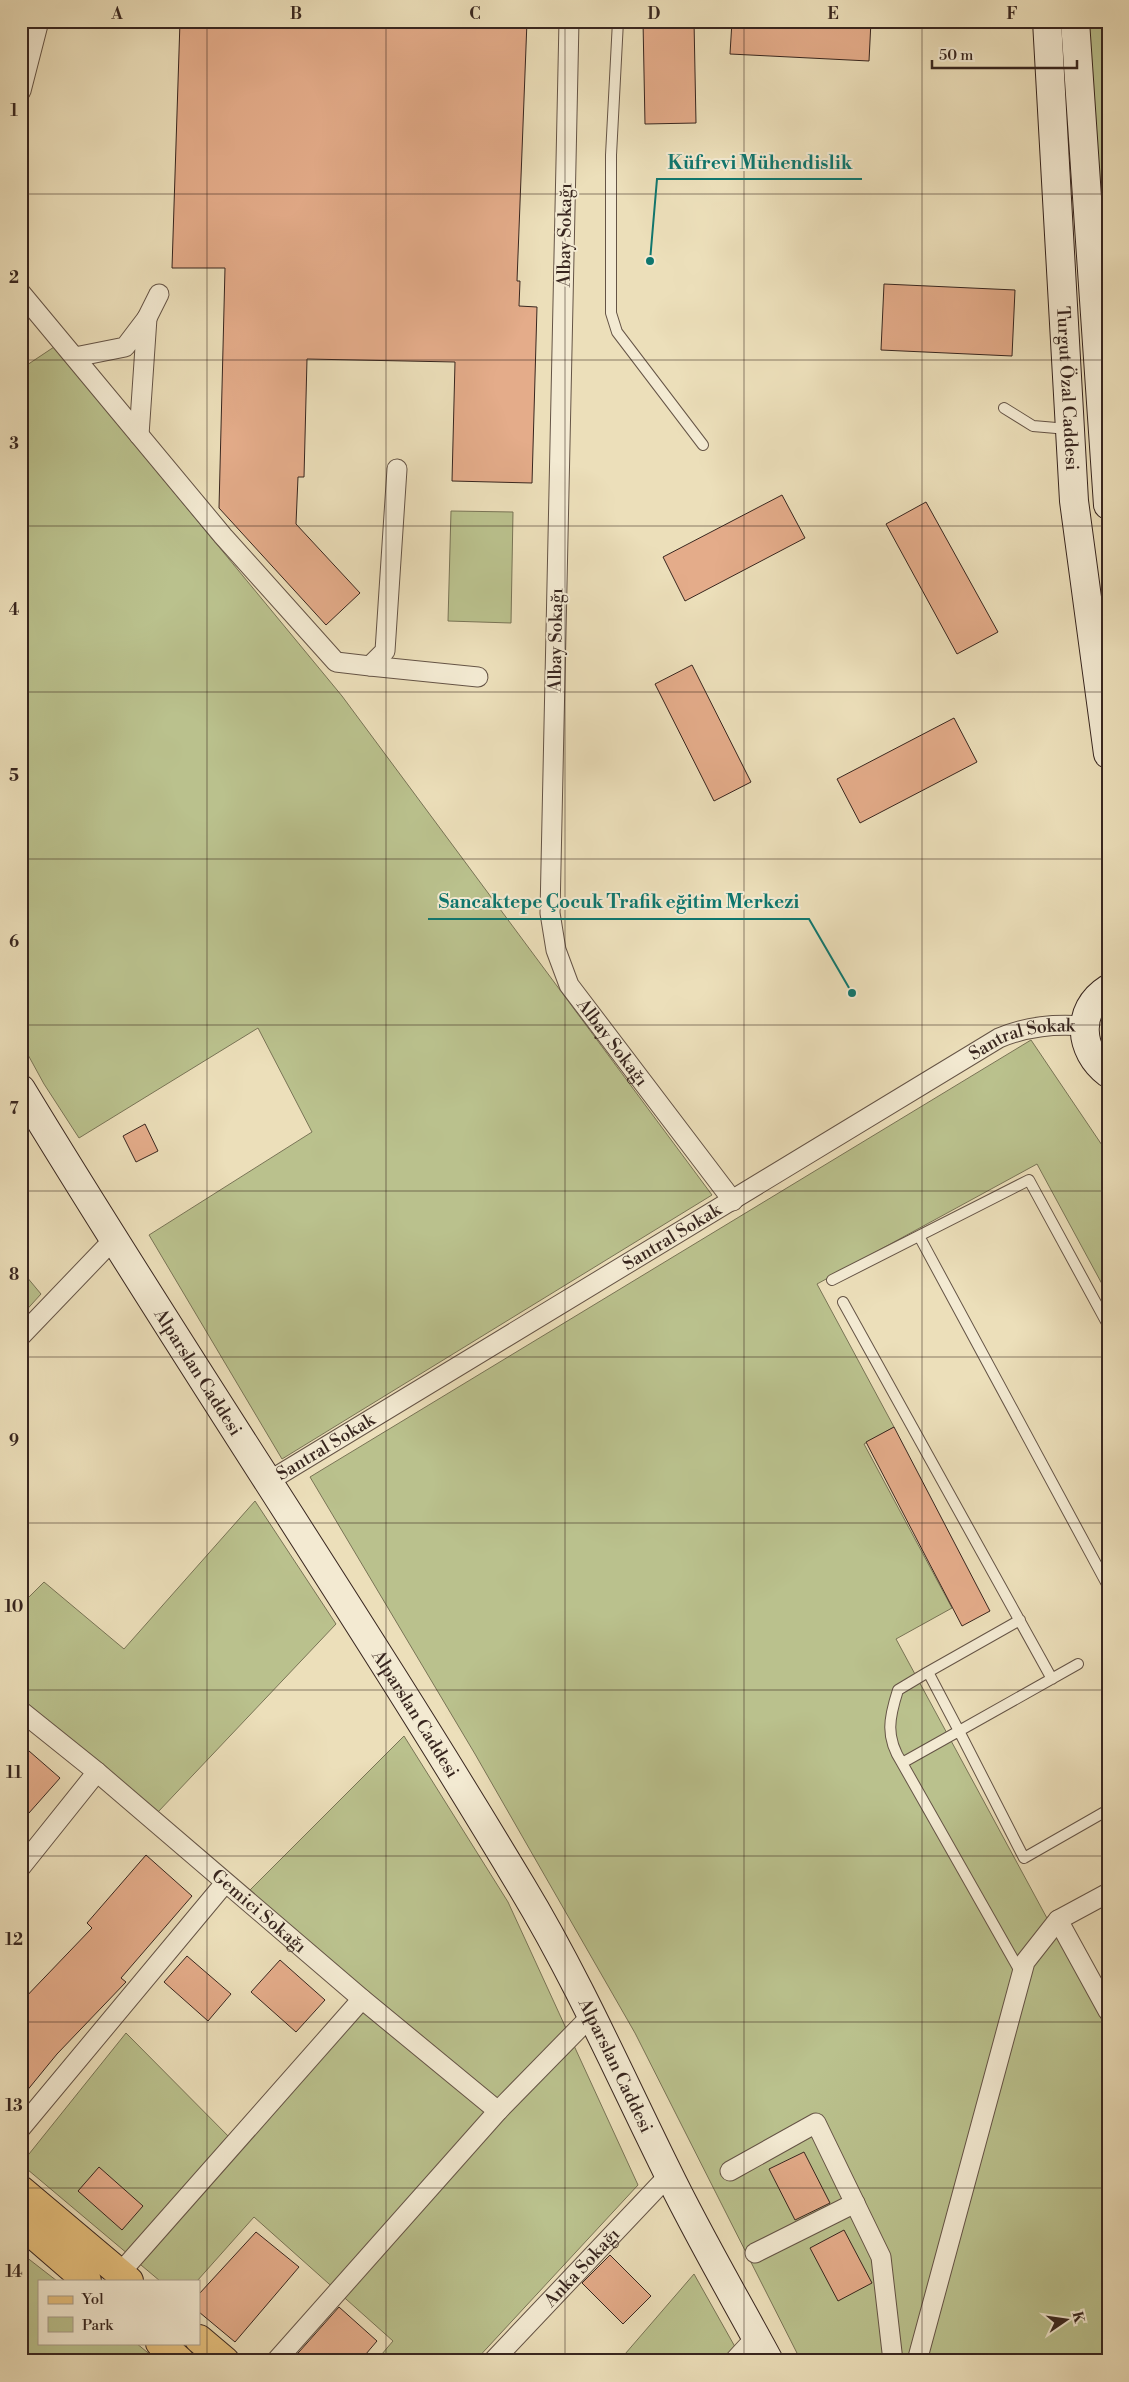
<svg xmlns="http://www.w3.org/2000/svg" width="1129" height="2382" font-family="'Libre Bodoni',serif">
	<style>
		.green { fill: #bac18d; stroke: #797456 }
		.building { fill: #e4ac8a; stroke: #38261f }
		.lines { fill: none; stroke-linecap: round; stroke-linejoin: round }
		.lane-casing { stroke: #655446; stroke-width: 12 }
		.street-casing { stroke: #655446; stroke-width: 21 }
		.secondary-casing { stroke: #38261f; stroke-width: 30 }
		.primary-casing { stroke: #38261f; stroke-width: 30 }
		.lane { stroke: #f3ead2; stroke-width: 10 }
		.street { stroke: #f3ead2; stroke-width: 19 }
		.secondary { stroke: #f3ead2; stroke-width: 28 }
		.primary { stroke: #e6c07d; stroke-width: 28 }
		.grid { fill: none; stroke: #38261f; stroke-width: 1; stroke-opacity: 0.55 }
		.labels { text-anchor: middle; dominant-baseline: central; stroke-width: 4; stroke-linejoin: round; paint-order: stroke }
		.street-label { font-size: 18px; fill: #38261f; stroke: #f3ead2 }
		.leader { fill: none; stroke: #0f766e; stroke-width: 2 }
		.callout-dot { fill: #0f766e; stroke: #f3ead2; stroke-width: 2 }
		.callout-label { font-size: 19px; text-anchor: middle; font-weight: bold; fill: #0f766e; stroke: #f3ead2; stroke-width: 4; stroke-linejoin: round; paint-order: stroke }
		.neatline { fill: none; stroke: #38261f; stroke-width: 2 }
		.grid-label { font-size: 16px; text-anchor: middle; font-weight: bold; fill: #38261f }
	</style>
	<rect width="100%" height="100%" fill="#ecdfba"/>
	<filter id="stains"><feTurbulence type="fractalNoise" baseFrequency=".004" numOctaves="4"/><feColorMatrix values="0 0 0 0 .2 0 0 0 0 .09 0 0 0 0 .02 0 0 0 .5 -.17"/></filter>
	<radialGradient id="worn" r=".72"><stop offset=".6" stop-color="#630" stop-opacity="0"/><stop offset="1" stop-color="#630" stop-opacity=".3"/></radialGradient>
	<path class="green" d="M1078,23l30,5v334z
		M54,347l288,349 370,499 -430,264 -133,-224 163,-103 -54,-104 -179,110 -35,-54 -23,-42v-673z
		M451,511l62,1 -2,111 -63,-2z
		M1031,1040l77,114v141l-71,-131 -220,120 77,143 -30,17 88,164 -56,31 212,392v330h-307l-166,-328 -160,-279 -165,-277z
		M21,1270l20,24 -20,22z
		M255,1501l81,123 -178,188 -137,-112v-95l23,-23 80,67z
		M404,1736l104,166 130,283 -163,176h-99l17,-20 -139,-124 -57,64h-37l-139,-117 105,-131 115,116 132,-152 -126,-104z
		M21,2253l36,28h-18v62h97l22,18h-137z
		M694,2274l49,87h-124z"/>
	<path class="building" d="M180,21h347l-10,260h3l-1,25 18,1 -5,176 -80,-2 3,-119 -148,-3 -3,118h-6l-2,47 64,69 -34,32 -107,-117 6,-240h-53z
		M643,21h51l2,102 -51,1z
		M732,21h139l-2,40 -139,-7z
		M884,284l131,6 -3,66 -131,-6z
		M782,495l23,43 -120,63 -22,-44z
		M926,502l72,130 -41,22 -71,-130z
		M692,665l59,117 -37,19 -59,-117z
		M954,718l23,44 -117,61 -23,-44z
		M145,1124l13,27 -22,11 -13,-26z
		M894,1427l96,184 -28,15 -96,-184z
		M21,1744l39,34 -39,44z
		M146,1855l46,41 -71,82 5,4 -69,72 -36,44v-96l71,-74 -5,-5z
		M187,1956l44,38 -23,27 -44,-39z
		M280,1960l45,40 -29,32 -45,-40z
		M804,2152l26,51 -35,17 -26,-51z
		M99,2167l44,39 -21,24 -44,-39z
		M844,2230l28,53 -34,18 -28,-53z
		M256,2232l43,35 -64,75 -36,-30v-18z
		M610,2255l41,41 -28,28 -41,-41z
		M339,2307l38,34 -17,20h-69z"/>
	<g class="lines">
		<g class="lane-casing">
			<path id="lane" d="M618,21l-7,134v158l6,19 86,113
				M1004,408l29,18 35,3
				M919,1236l189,350
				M832,1280l197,-100 79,145
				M843,1302l209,377
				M1078,1664l-119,67 65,127 84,-48
				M928,1672l-30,18c-9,28 -13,47 4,73l57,-32 -31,-59 92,-52
				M902,1763l119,210"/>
		</g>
		<g class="street-casing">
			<g id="street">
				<path id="s1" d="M569,21l-19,892 6,37 13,35 164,216"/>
				<path d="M21,91l18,-70"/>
				<path d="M21,293l202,243 113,126 34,4 15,-15 12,-182"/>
				<path d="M147,318l12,-24"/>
				<path d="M75,357l50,-10 22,-29 -8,117"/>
				<path d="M370,666l108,11"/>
				<path d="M21,1336l92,-96"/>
				<path id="s2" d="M269,1481l730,-443c29,-12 55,-14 85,-12"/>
				<path id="s3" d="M21,1711l76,61 265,227 136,112"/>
				<path d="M21,1867l76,-95"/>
				<path d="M1058,1920l50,91"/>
				<path d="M21,2128l204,-245"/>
				<path d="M730,2171l86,-48 65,134 12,104"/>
				<path d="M755,2253l100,-50"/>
				<path d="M120,2273l242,-274"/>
				<path d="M276,2361l222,-250 94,-96"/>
				<path id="s4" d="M493,2361l176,-186"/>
				<path d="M734,2361l22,-24"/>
				<path d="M917,2361l108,-399 33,-42 50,-27"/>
			</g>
		</g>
		<g class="secondary-casing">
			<g id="secondary">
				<path id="s5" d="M1047,21l27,480 34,253"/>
				<path d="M1075,21l33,484"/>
				<path d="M1108,989c-33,21 -29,62 0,84"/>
				<path id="s6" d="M21,1089c163,269 340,529 501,798 55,91 98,189 145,284 31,64 68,127 102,190"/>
			</g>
		</g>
		<g class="primary-casing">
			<path id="primary" d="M21,2190l108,91
				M21,2224l66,57
				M199,2339l26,22
				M160,2343l20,18"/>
		</g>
		<use href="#lane" class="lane"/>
		<use href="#street" class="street"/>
		<use href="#secondary" class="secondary"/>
		<use href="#primary" class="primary"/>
	</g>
	<path class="grid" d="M207,21v2340M386,21v2340M565,21v2340M744,21v2340M922,21v2340M21,194h1087M21,360h1087M21,526h1087M21,692h1087M21,859h1087M21,1025h1087M21,1191h1087M21,1357h1087M21,1523h1087M21,1690h1087M21,1856h1087M21,2022h1087M21,2188h1087"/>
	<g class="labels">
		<g class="street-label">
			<text transform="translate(565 235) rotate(-89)">Albay Sokağı</text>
			<text stroke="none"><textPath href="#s5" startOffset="368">Turgut Özal Caddesi</textPath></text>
			<text transform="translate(556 640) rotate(-89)">Albay Sokağı</text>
			<text stroke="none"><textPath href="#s1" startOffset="1039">Albay Sokağı</textPath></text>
			<text stroke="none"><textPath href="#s2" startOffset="876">Santral Sokak</textPath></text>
			<text stroke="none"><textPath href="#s2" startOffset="471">Santral Sokak</textPath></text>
			<text stroke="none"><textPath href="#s6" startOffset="334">Alparslan Caddesi</textPath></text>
			<text stroke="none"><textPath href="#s2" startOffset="66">Santral Sokak</textPath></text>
			<text stroke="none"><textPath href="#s6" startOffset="739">Alparslan Caddesi</textPath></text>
			<text stroke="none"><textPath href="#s3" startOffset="311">Gemici Sokağı</textPath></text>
			<text stroke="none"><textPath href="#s6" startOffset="1144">Alparslan Caddesi</textPath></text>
			<text stroke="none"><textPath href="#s4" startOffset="129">Anka Sokağı</textPath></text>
		</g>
	</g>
	<path class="leader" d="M650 261L657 179H862M852 993L809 919H428"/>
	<g class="callout-dot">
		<circle cx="650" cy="261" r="5"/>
		<circle cx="852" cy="993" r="5"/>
	</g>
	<g class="callout-label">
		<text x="760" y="169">Küfrevi Mühendislik</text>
		<text x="619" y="908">Sancaktepe Çocuk Trafik eğitim Merkezi</text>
	</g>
	<rect width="1129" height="2382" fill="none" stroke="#ecdfba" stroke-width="55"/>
	<rect x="38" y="2280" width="162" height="65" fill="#f3ead2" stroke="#a89c8a"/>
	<rect x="48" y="2296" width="25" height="8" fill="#e6c07d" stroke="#a89c8a"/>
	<text x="82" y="2304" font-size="15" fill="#38261f">Yol</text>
	<rect x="48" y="2317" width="25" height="15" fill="#bac18d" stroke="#a89c8a"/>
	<text x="82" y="2330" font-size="15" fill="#38261f">Park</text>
	<g transform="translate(1066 2320) rotate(77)" stroke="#f3ead2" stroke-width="4" paint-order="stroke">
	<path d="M0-4L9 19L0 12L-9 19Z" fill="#38261f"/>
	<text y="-8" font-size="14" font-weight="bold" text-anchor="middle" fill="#38261f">K</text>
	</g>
	<path d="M932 60v8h145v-8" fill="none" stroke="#38261f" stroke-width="2.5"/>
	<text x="939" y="60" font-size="15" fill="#38261f" stroke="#f3ead2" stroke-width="4" paint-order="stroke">50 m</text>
	<rect x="28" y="28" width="1074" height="2326" class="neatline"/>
	<g class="grid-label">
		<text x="117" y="19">A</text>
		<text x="296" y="19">B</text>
		<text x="475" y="19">C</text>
		<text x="654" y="19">D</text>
		<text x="833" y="19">E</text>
		<text x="1012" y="19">F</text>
		<text x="14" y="116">1</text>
		<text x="14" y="283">2</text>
		<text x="14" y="449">3</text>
		<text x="14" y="615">4</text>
		<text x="14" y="781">5</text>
		<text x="14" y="947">6</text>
		<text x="14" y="1114">7</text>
		<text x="14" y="1280">8</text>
		<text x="14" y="1446">9</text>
		<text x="14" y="1612">10</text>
		<text x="14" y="1778">11</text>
		<text x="14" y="1945">12</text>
		<text x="14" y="2111">13</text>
		<text x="14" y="2277">14</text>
	</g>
	<rect width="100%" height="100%" filter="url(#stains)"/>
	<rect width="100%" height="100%" fill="url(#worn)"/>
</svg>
